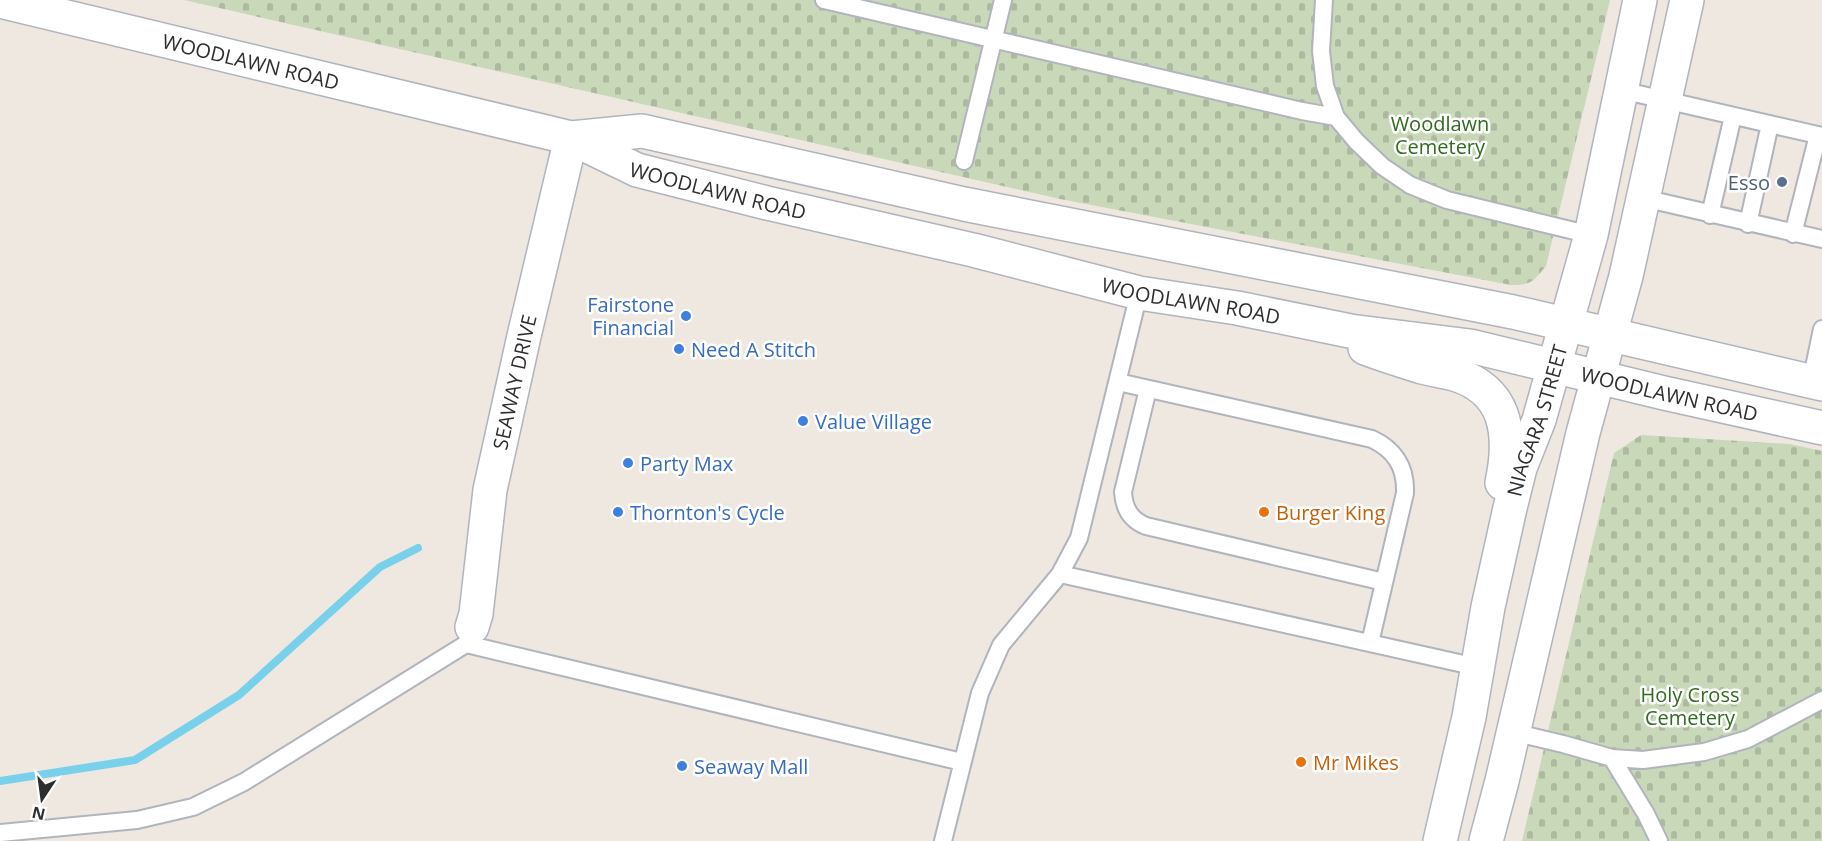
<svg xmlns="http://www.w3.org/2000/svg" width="1822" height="841" font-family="'Open Sans',sans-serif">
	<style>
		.cemetery { fill: url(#cemetery-stones) }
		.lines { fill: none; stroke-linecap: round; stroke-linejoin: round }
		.stream { stroke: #79d0eb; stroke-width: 8 }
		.lane-casing { stroke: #b1b4bd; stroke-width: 20 }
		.street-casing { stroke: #b1b4bd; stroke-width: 36 }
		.secondary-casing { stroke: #b1b4bd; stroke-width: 36 }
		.lane { stroke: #fff; stroke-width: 16 }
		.street { stroke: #fff; stroke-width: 33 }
		.secondary { stroke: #fff; stroke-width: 33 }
		.service-dot { fill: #5c6f8a; stroke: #fff; stroke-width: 2 }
		.shop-dot { fill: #3f7fe0; stroke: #fff; stroke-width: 2 }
		.food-dot { fill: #e8710a; stroke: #fff; stroke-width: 2 }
		.labels { text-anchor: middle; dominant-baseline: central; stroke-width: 5; stroke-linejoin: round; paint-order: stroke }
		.street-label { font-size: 20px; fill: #2e2e2e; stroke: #fff }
		.park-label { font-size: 20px; fill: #306b1e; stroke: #fff }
		.service-label { font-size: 20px; fill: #4e5e75; stroke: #fff; text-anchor: end }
		.shop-label { font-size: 20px; fill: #366cbe; stroke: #fff; text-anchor: start }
		.food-label { font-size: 20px; fill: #c56008; stroke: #fff; text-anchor: start }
	</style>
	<defs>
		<pattern id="cemetery-stones" width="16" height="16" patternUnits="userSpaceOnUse" patternTransform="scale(1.5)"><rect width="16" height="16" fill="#c9d8b9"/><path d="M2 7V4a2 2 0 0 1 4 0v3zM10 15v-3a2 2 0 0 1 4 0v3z" fill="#adba9f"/></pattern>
	</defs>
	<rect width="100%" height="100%" fill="#eee8e1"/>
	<path class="cemetery" d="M184,0h1426l-64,266c-13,15 -13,19 -35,19l-451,-86z
		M1641,435l149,9 32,7v390h-300l92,-388z"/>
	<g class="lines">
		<path class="stream" d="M0,781l135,-21 104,-65 141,-128 38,-19"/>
		<g class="lane-casing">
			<path id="lane" d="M824,0l478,111 34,6
				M1324,0l-3,51 4,35 11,31 20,24 26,25 28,19 37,15 144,35
				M1621,90l201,46
				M964,161l39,-161
				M1643,198l179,41
				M1710,215l23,-99
				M1748,224l22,-100
				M1793,234l25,-99
				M1118,382l254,57c23,11 34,28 33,54l-35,150
				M1811,382l11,-53
				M1148,389l-25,103c1,17 8,28 23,34l238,56
				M1060,574l417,93
				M472,627l-6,17 496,118
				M1512,732l51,12 49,14 31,2 61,-8 44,-13 74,-39
				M1612,758l34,56 13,27
				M0,833l137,-13 56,-13 51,-25 222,-138
				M943,841l37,-148 21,-48 59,-71 19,-36 60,-245"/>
		</g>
		<g class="street-casing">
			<g id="street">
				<path id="s1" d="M472,627l4,-13 14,-124 34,-154 47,-198"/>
			</g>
		</g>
		<g class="secondary-casing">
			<g id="secondary">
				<path id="s2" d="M0,1l571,137 66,32 130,33 206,47 166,43 98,15 113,23 120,15 194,47 158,35"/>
				<path d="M571,138l71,-7 322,73 549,108 309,72"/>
				<path d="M1365,348c19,7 38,13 57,19 11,3 21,4 32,7 54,16 58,61 48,109"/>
				<path id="s3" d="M1440,841l29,-124 19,-110 22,-99 10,-40 19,-48 52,-185 49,-235"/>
				<path d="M1486,841l16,-60 81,-348 43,-157 61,-276"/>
			</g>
		</g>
		<use href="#lane" class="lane"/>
		<use href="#street" class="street"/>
		<use href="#secondary" class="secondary"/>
	</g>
	<circle class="service-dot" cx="1782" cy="182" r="6"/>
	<g class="shop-dot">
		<circle cx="686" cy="316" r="6"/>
		<circle cx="679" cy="349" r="6"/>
		<circle cx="803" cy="421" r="6"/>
		<circle cx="628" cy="463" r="6"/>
		<circle cx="618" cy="512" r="6"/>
		<circle cx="682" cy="766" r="6"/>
	</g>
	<g class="food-dot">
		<circle cx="1264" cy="512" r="6"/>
		<circle cx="1301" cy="762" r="6"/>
	</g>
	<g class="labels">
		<g class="street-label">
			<text stroke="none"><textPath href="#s2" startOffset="258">WOODLAWN ROAD</textPath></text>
			<text stroke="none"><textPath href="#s2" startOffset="744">WOODLAWN ROAD</textPath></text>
			<text stroke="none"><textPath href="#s2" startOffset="1230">WOODLAWN ROAD</textPath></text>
			<text stroke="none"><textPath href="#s1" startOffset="249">SEAWAY DRIVE</textPath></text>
			<text stroke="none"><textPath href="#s2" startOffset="1718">WOODLAWN ROAD</textPath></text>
			<text stroke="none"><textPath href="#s3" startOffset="432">NIAGARA STREET</textPath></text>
		</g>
		<g class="park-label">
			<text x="1440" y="123">Woodlawn<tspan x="1440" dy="23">Cemetery</tspan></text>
			<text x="1690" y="694">Holy Cross<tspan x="1690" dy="23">Cemetery</tspan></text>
		</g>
		<g class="service-label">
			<text x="1770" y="182">Esso</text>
		</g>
		<g class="shop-label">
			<text x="674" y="304" text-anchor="end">Fairstone<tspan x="674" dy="23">Financial</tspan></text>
			<text x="691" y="349">Need A Stitch</text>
			<text x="815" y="421">Value Village</text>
			<text x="640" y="463">Party Max</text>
			<text x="630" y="512">Thornton's Cycle</text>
			<text x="694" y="766">Seaway Mall</text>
		</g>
		<g class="food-label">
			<text x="1276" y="512">Burger King</text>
			<text x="1313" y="762">Mr Mikes</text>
		</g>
	</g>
	<g transform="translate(42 799) rotate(193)" stroke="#ffffff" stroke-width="4.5" paint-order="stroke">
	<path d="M0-4.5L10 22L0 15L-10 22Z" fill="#2e2e2e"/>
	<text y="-9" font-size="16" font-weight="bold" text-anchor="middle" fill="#2e2e2e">N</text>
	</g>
</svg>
